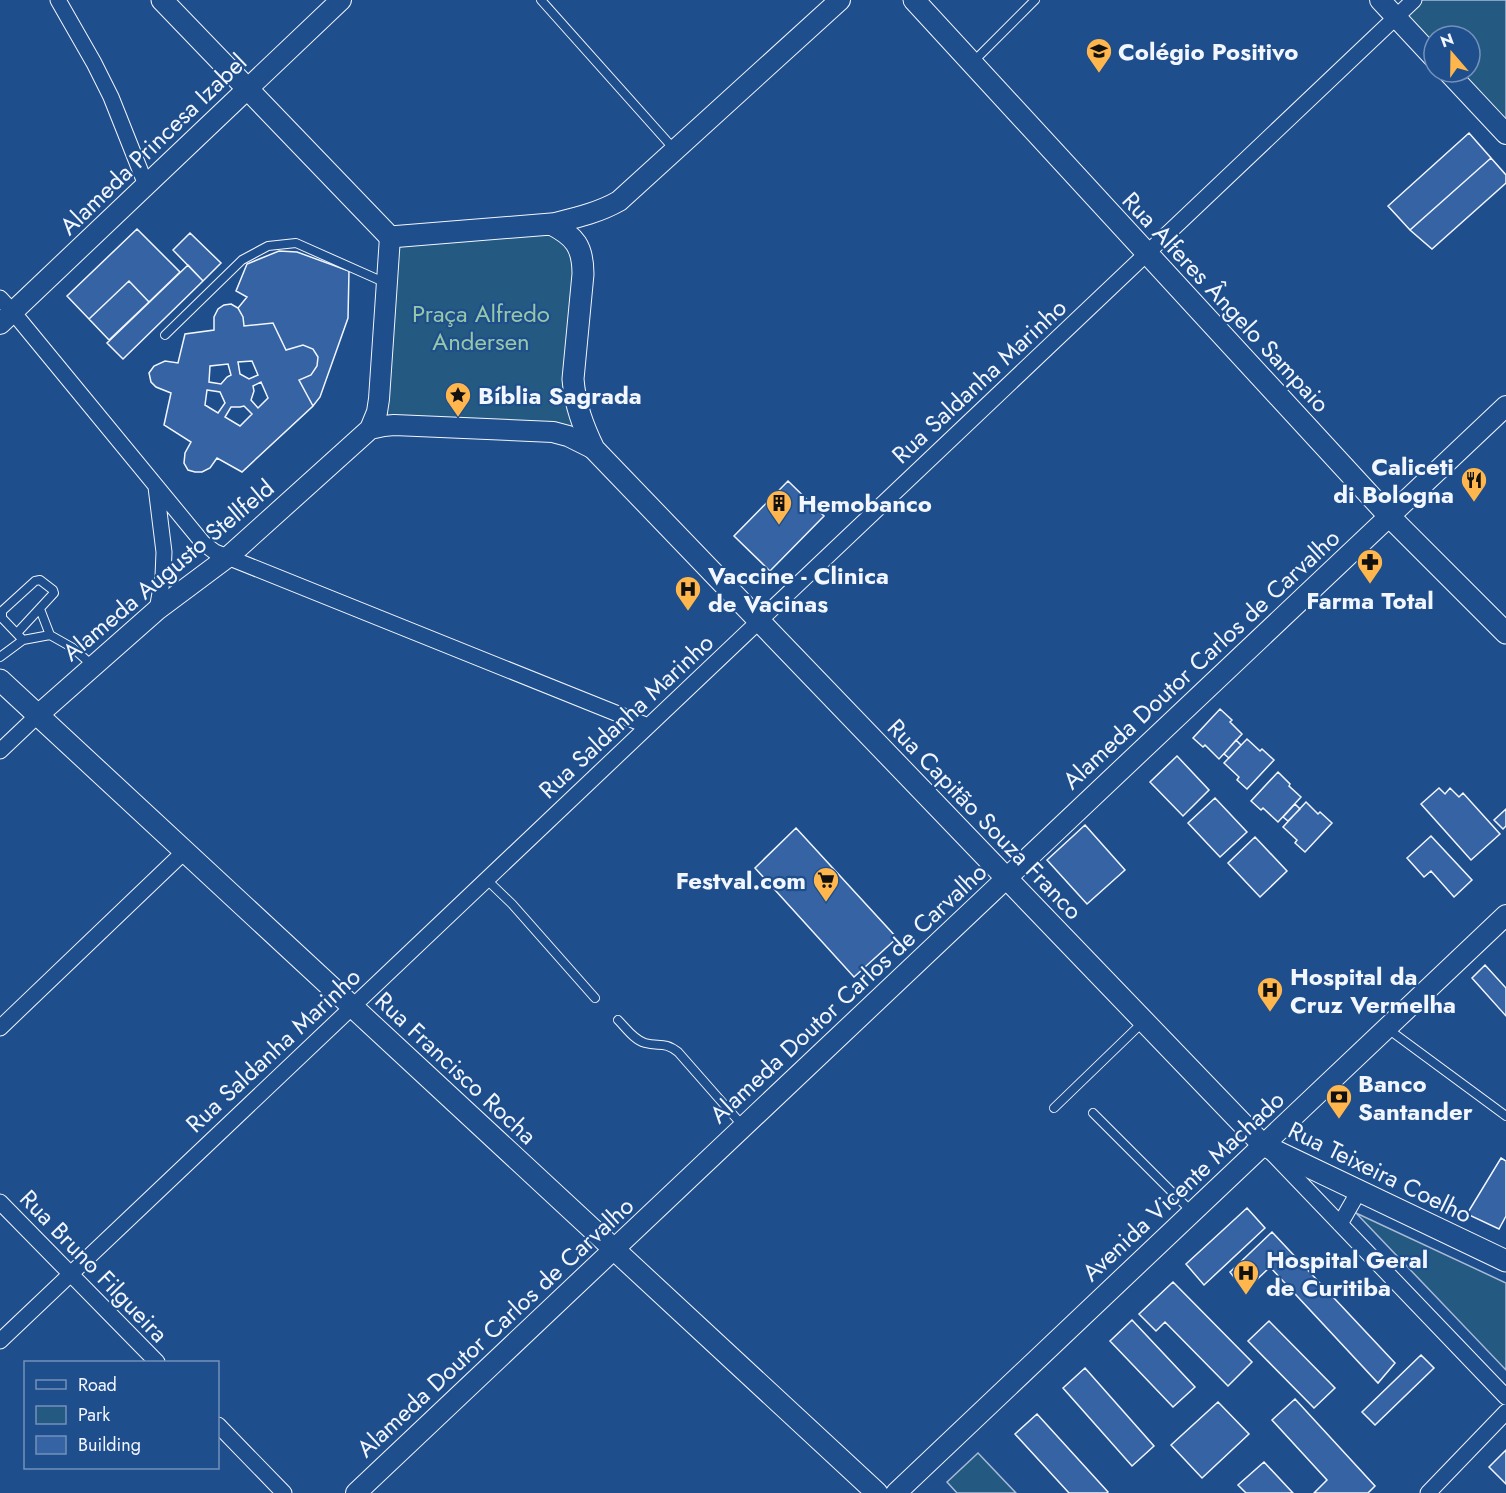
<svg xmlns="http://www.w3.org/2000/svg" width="1506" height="1493" font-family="Jost,sans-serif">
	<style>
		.green { fill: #245a82; stroke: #a8bbd7; stroke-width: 1.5 }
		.building { fill: #3563a3; stroke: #f2f6ff; stroke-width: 1.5; fill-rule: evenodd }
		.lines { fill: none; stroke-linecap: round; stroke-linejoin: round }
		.service-casing { stroke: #f2f6ff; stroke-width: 10 }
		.minor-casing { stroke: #f2f6ff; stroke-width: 17 }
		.tertiary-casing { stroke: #f2f6ff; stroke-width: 22 }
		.secondary-casing { stroke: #f2f6ff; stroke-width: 23 }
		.service { stroke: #1f4e8c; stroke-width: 8 }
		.minor { stroke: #1f4e8c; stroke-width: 15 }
		.tertiary { stroke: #1f4e8c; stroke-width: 20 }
		.secondary { stroke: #1f4e8c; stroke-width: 21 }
		.labels { text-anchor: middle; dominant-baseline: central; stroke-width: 4.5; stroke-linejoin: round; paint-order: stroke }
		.poi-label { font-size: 24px; font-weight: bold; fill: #f2f6ff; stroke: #1f4e8c; text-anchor: start }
		.street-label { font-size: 24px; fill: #f2f6ff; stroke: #1f4e8c }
		.park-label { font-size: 24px; fill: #97c8a6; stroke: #1f4e8c }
	</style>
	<rect width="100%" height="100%" fill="#1f4e8c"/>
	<path class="green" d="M1414,0h92v134l-58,-62h22v-36h-36v22l-38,-41z
		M551,224l24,17 6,200 -187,-16 -17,-13 13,-175z
		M1356,1213l150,70v87z
		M978,1453l38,40h-59l-10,-11z"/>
	<path class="building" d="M1469,133l22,25 -81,72 -22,-24z
		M1491,158l15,17v8l-74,66 -22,-19z
		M137,229l43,43 -31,30 -20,-21 -40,38 -22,-23z
		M190,233l31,30 -18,18 -30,-31z
		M279,251l18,1 52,19 -1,47 -28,79 -7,9 -14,-26 12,-5 6,-9 1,-9 -5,-8 -10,-4 -17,5 -13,-27 -29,3 -1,-9 -5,-9 9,-11 -11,-6 11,-27z
		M188,265l15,16 -80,78 -16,-16z
		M129,281l20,21 -40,38 -20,-21z
		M231,304l7,4 5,9 1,9 29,-3 13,27 17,-5 10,4 5,8 -1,9 -6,9 -12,5 14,26 -71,66 -25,-14 -7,10 -8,4h-7l-7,-2 -4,-7 1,-10 6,-11 -27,-17 7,-32 -15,-6 -5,-5 -2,-9 5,-7 11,-5 13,2 7,-29 29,-4v-13l4,-8 6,-4zM252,361l6,14 -9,4 -9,-5 -2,-12zM228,364l3,11 -4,2 -6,7 -12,-2 1,-16zM261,382l7,16 -10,10 -7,-8 3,-9 -1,-5zM207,390l13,2 5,11 -7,10 -13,-8zM244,406l8,8 -12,12 -15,-9 6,-10h9z
		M788,481l36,35 -54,55 -36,-35z
		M1220,709l12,11 -2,2 12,12 -23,25 -14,-14 -2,2 -10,-9z
		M1247,739l13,12 2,-2 12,11 -27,29 -10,-9 2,-3 -15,-14z
		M1236,740l5,5 -12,13 -5,-4z
		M1177,756l32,34 -26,26 -33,-34z
		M1278,772l12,12 -1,2 12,11 -23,25 -15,-14 -2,2 -10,-9z
		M1439,788l6,6 5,-6 9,9 4,-4 37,41 -29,26 -50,-56z
		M1215,798l32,34 -27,25 -32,-34z
		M1306,802l12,12 2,-2 12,11 -27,29 -10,-9 2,-3 -14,-13z
		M1295,804l5,5 -12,12 -5,-4z
		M1506,809v17l-3,3 -9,-9z
		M1085,825l40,45 -38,34 -40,-44z
		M796,828l101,110 -43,39 -99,-109z
		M1431,836l41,44 -18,17 -23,-26 -7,6 -17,-19z
		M1255,837l32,34 -27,26 -32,-34z
		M1485,965l21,23v28l-34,-38z
		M1501,1158l5,3v55l-7,13 -32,-15z
		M1247,1208l18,20 -61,57 -18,-21z
		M1272,1232l123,131 -17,20 -108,-116 -25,24 -15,-19z
		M1173,1282l79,80 -24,24 -63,-64 -9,9 -17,-17z
		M1132,1320l63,67 -22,20 -63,-66z
		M1269,1321l66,67 -21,20 -66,-67z
		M1421,1355l13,13 -59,57 -13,-13z
		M1085,1368l69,78 -22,20 -69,-78z
		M1295,1399l80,87 -7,7h-54l13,-13 -55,-60z
		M1218,1402l31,32 -47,44 -31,-33z
		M1037,1414l71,78 -1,1h-38l-54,-59z
		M1506,1450v34l-17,-17z
		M1264,1462l29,31h-47l-8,-8z"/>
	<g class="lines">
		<g class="service-casing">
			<path id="service" d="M541,0l133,149
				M973,62l62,-62
				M165,335l77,-75 26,-14 28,-3 90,40
				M40,609l10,26
				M17,633l37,-40 -1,-3 -13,-10 -5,1 -33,30v7l21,22
				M0,657l23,-17 27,-5 23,13 20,18
				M486,879l26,25 83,94
				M618,1020c8,8 16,20 27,23 14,4 19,-2 33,9l65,74
				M1388,1029l118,87
				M1054,1108l89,-86
				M1093,1113l98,98"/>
		</g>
		<g class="minor-casing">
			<path id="minor" d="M58,0l36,63 17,34 35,88
				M0,298l13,14 190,231 12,9 433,174
				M156,487l8,65 -1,24 -6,34
				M0,751l38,-36
				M0,1028l185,-177
				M1272,1153l234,244
				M0,1202l157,160
				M1340,1224l19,-33
				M0,1341l1414,-1341
				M218,1425l66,68
				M1428,1493l78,-81"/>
		</g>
		<g class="tertiary-casing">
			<path id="tertiary" d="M1380,0l54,58
				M1448,72l58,62
				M551,224c24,-6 47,-11 68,-23l221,-201
				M0,324l341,-324
				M370,429l14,-3 10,-1 159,7 15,4 26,13
				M38,715l119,-105 71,-53 142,-128 7,-17 2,-13 11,-162
				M356,1493l1150,-1087
				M896,1493l610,-578"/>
		</g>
		<g class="secondary-casing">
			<path id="secondary" d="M162,0l228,237 161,-13c24,12 32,23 32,50l-10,105c2,26 10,47 21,70l669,696 243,116
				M914,0l475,516 117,117
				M0,680l877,813"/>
		</g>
		<use href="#service" class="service"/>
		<use href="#minor" class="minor"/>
		<use href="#tertiary" class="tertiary"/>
		<use href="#secondary" class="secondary"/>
	</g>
	<defs>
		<g id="school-pin" transform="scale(1.35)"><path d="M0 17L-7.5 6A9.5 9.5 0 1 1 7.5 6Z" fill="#ffb74d" stroke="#1f4e8c"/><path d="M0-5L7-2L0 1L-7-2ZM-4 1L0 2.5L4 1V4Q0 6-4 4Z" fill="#111"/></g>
		<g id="sight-pin" transform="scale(1.35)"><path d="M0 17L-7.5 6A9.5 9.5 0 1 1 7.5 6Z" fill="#ffb74d" stroke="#1f4e8c"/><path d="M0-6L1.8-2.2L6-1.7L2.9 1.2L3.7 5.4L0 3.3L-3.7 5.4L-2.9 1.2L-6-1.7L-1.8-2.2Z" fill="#111"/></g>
		<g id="restaurant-pin" transform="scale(1.35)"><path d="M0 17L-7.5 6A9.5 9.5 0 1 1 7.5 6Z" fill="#ffb74d" stroke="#1f4e8c"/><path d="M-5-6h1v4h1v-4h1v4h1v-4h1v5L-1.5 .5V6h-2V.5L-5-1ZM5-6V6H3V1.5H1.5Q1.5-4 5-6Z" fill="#111"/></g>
		<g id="building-pin" transform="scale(1.35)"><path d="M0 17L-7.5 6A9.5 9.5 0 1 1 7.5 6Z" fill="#ffb74d" stroke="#1f4e8c"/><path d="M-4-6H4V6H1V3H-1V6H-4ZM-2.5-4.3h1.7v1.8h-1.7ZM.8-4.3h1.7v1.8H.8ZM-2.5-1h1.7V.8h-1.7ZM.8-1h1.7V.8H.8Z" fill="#111"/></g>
		<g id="pharmacy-pin" transform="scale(1.35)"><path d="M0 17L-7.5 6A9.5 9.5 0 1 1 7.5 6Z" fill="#ffb74d" stroke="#1f4e8c"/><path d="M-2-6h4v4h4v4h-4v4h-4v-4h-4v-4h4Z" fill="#111"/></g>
		<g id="hospital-pin" transform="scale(1.35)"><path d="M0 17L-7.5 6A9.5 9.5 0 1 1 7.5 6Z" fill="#ffb74d" stroke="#1f4e8c"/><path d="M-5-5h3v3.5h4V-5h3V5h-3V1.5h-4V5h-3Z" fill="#111"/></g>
		<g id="supermarket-pin" transform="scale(1.35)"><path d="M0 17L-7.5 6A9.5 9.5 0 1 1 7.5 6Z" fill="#ffb74d" stroke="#1f4e8c"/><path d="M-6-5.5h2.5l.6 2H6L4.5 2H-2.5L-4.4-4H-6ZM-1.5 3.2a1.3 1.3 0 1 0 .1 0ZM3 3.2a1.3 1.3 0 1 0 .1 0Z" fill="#111"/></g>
		<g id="bank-pin" transform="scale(1.35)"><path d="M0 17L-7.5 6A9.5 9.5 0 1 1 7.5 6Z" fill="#ffb74d" stroke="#1f4e8c"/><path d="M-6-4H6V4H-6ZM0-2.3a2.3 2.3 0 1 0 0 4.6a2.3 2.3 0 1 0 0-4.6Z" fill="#111"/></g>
	</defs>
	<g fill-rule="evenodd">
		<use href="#school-pin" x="1099" y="51"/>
		<use href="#sight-pin" x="458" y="395"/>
		<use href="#restaurant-pin" x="1474" y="480"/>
		<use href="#building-pin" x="779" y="503"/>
		<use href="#pharmacy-pin" x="1370" y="562"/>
		<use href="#hospital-pin" x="688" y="589"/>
		<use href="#supermarket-pin" x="826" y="880"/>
		<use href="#hospital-pin" x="1270" y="990"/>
		<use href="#bank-pin" x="1339" y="1097"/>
		<use href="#hospital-pin" x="1246" y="1273"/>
	</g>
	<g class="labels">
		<g class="poi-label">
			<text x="1118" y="51">Colégio Positivo</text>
			<text x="478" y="395">Bíblia Sagrada</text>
			<text x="1454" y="466" text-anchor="end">Caliceti<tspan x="1454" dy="28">di Bologna</tspan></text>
			<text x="798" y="503">Hemobanco</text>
			<text x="708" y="575">Vaccine - Clinica<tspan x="708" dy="28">de Vacinas</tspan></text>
			<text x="1370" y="600" text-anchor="middle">Farma Total</text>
			<text x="806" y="880" text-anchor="end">Festval.com</text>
			<text x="1290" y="976">Hospital da<tspan x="1290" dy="28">Cruz Vermelha</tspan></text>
			<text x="1358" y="1083">Banco<tspan x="1358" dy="28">Santander</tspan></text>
			<text x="1266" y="1259">Hospital Geral<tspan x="1266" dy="28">de Curitiba</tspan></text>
		</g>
		<g class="street-label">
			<text transform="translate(153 144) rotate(-44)">Alameda Princesa Izabel</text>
			<text transform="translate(1226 302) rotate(47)">Rua Alferes Ângelo Sampaio</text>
			<text transform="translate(979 381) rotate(-43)">Rua Saldanha Marinho</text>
			<text transform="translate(168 570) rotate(-40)">Alameda Augusto Stellfeld</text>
			<text transform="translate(1201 659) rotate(-43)">Alameda Doutor Carlos de Carvalho</text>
			<text transform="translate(626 716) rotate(-43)">Rua Saldanha Marinho</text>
			<text transform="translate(985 819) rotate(46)">Rua Capitão Souza Franco</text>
			<text transform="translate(848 993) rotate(-43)">Alameda Doutor Carlos de Carvalho</text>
			<text transform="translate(273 1050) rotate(-43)">Rua Saldanha Marinho</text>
			<text transform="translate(456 1068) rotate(43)">Rua Francisco Rocha</text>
			<text transform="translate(1380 1172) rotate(26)">Rua Teixeira Coelho</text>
			<text transform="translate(1183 1186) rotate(-43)">Avenida Vicente Machado</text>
			<text transform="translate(94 1266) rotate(46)">Rua Bruno Filgueira</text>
			<text transform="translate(495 1327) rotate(-43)">Alameda Doutor Carlos de Carvalho</text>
		</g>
		<g class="park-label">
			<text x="481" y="313">Praça Alfredo<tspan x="481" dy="28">Andersen</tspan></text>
		</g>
	</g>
	<rect x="24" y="1361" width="195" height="108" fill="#1f4e8c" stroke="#7391ba" stroke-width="1.5"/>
	<rect x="36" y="1380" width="30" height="9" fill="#1f4e8c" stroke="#7391ba" stroke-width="1.5"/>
	<text x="78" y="1391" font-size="18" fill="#f2f6ff">Road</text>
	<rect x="36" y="1406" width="30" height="18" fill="#245a82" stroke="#7391ba" stroke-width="1.5"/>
	<text x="78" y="1421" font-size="18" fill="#f2f6ff">Park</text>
	<rect x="36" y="1436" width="30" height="18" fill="#3563a3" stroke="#7391ba" stroke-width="1.5"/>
	<text x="78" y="1451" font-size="18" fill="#f2f6ff">Building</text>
	<g transform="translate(1452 54) rotate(340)"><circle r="28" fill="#1f4e8c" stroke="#7391ba" stroke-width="1.5"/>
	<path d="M0-4.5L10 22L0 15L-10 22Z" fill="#ffb74d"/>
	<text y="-9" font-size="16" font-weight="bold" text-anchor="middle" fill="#f2f6ff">N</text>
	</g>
</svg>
